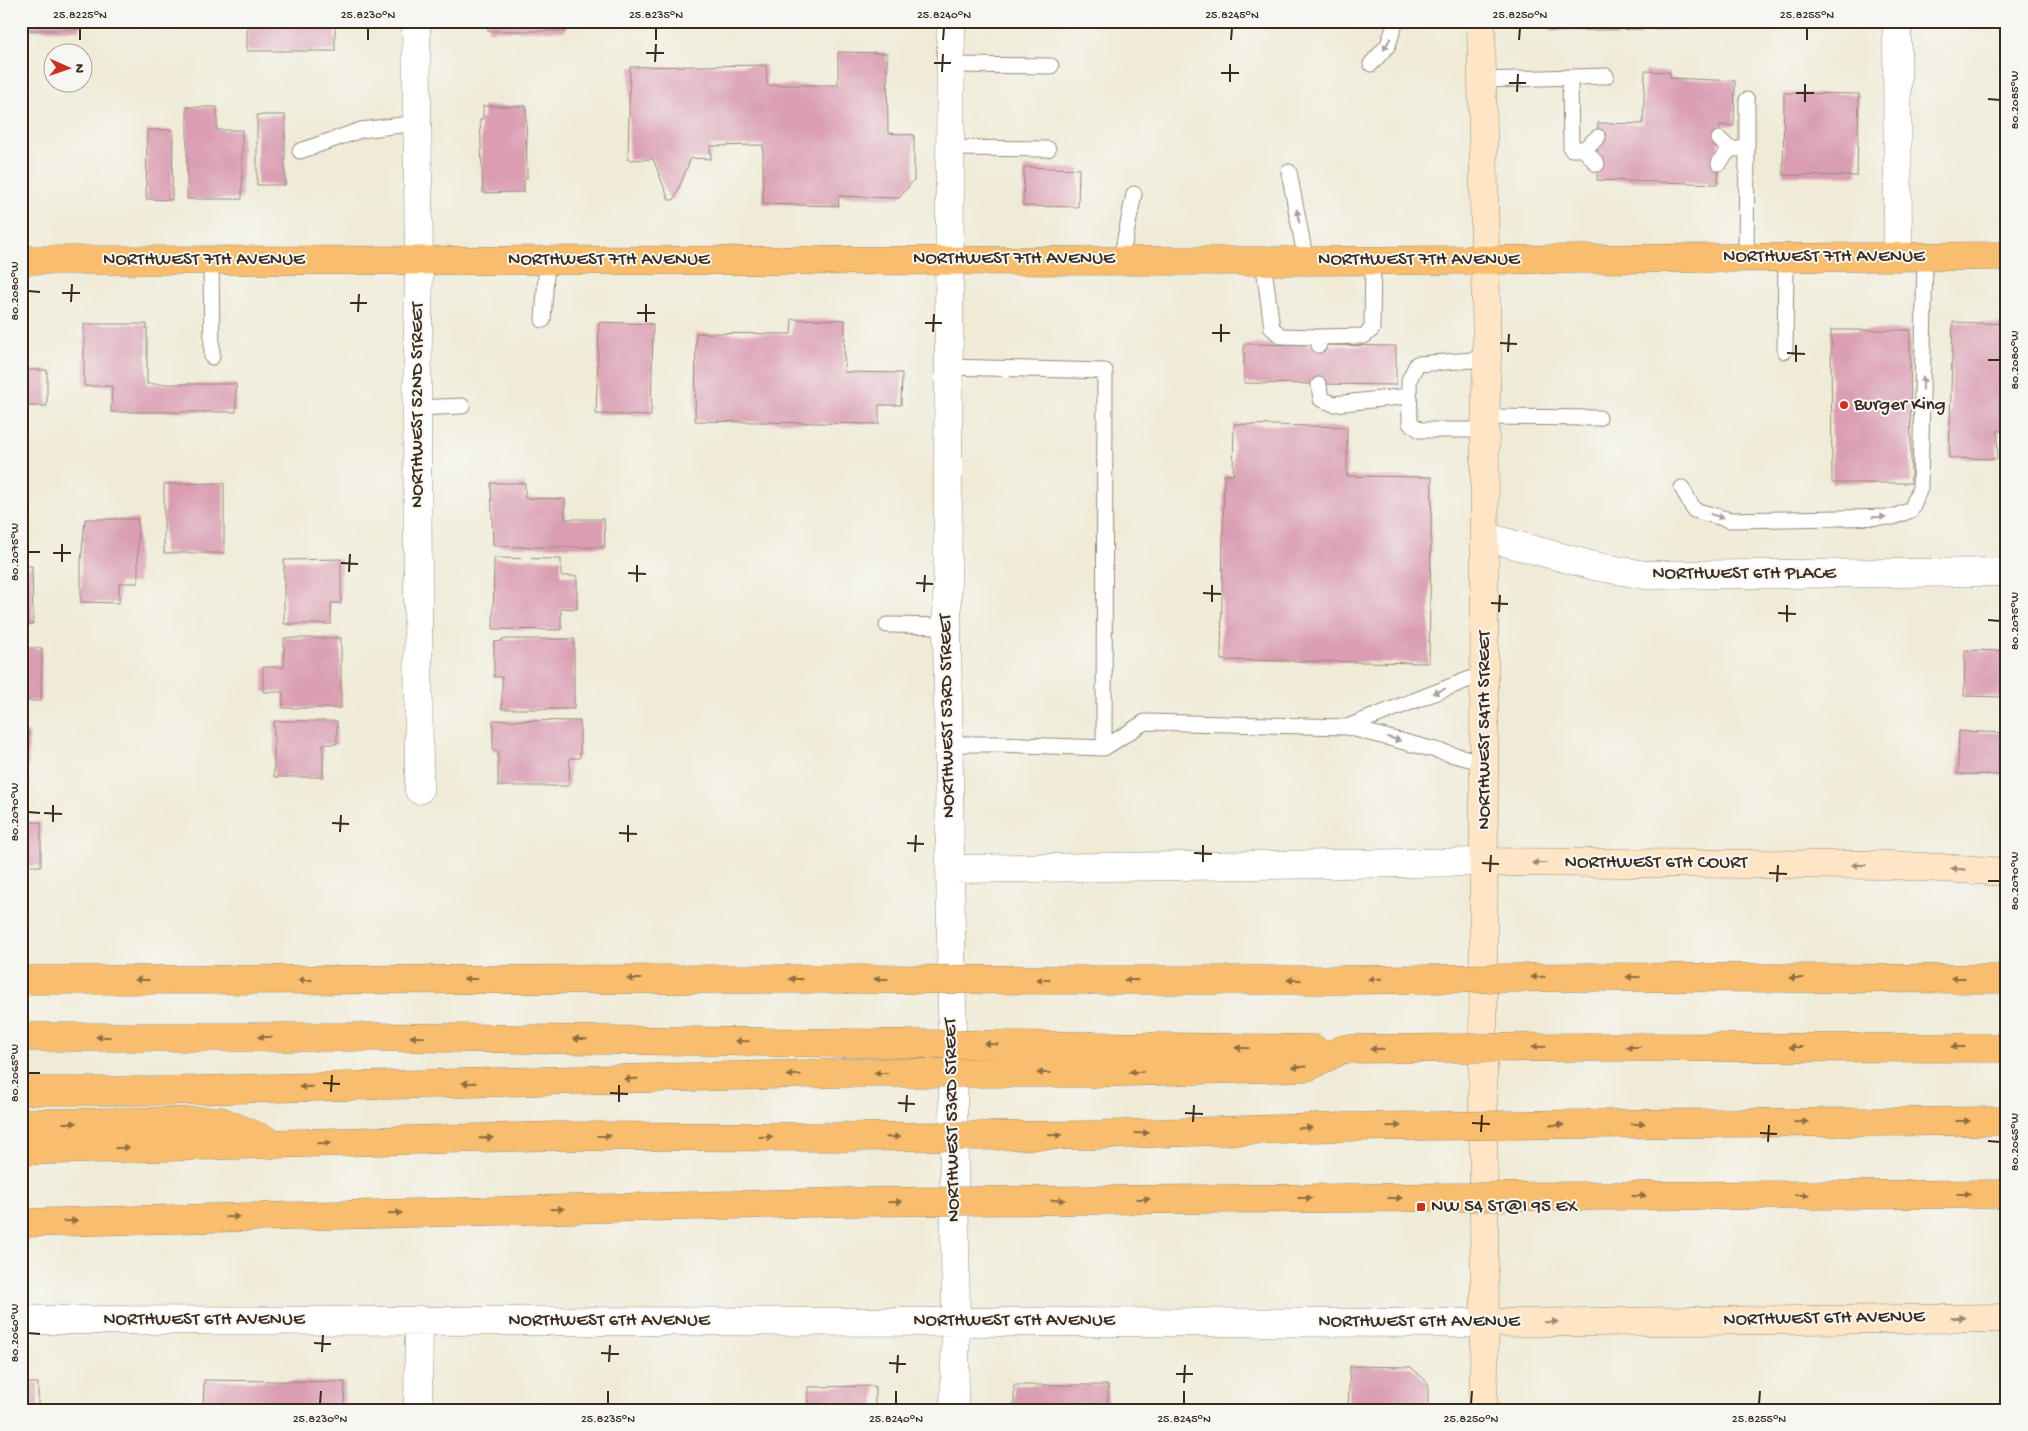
<svg xmlns="http://www.w3.org/2000/svg" width="2028" height="1431" font-family="'Gochi Hand',sans-serif">
	<style>
		.building { fill: #da9db2 }
		.lines { fill: none; stroke-linecap: round; stroke-linejoin: round }
		.lane-casing { stroke: #968a7a; stroke-width: 17 }
		.street-casing { stroke: #968a7a; stroke-width: 29 }
		.secondary-casing { stroke: #968a7a; stroke-width: 29 }
		.primary-casing { stroke: #968a7a; stroke-width: 29 }
		.highway-casing { stroke: #968a7a; stroke-width: 29 }
		.lane { stroke: #fff; stroke-width: 15 }
		.street { stroke: #fff; stroke-width: 28 }
		.secondary { stroke: #fde5c5; stroke-width: 28 }
		.primary { stroke: #f9be6d; stroke-width: 28 }
		.highway { stroke: #f9be6d; stroke-width: 28 }
		.highway-bridge-casing { stroke: #968a7a; stroke-width: 29; stroke-linecap: butt }
		.highway-bridge { stroke: #f9be6d; stroke-width: 28 }
		.oneway { fill: #a79f9a }
		.oneway2 { fill: #9c8872 }
		.oneway3 { fill: #906d42 }
		.ticks { fill: none; stroke: #3b2a1e; stroke-width: 2 }
		.poi-dot { fill: #c8321e; stroke: #f6f6f2; stroke-width: 2 }
		.labels { text-anchor: middle; dominant-baseline: central; stroke-width: 4; stroke-linejoin: round; paint-order: stroke }
		.street-label { font-size: 19px; fill: #3b2a1e; stroke: #f6f6f2 }
		.poi-label { font-size: 19px; fill: #3b2a1e; stroke: #f6f6f2; text-anchor: start }
		.neatline { fill: none; stroke: #3b2a1e; stroke-width: 2 }
		.ticks-label { font-size: 12px; text-anchor: middle; fill: #3b2a1e }
	</style>
	<rect width="100%" height="100%" fill="#f6f6f2"/>
	<filter id="ink" filterUnits="userSpaceOnUse"><feTurbulence type="fractalNoise" baseFrequency=".02" numOctaves="2"/><feDisplacementMap in="SourceGraphic" scale="10" xChannelSelector="R" yChannelSelector="G"/><feConvolveMatrix kernelMatrix="1 2 1 2 8 2 1 2 1" color-interpolation-filters="sRGB"/></filter>
	<filter id="wash" filterUnits="userSpaceOnUse"><feTurbulence type="fractalNoise" baseFrequency=".0096" numOctaves="4" result="noise"/><feDisplacementMap in="SourceGraphic" scale="20" xChannelSelector="R" yChannelSelector="G"/><feGaussianBlur stdDeviation="1.12" result="paint"/><feColorMatrix in="noise" values="0 0 0 0 0 0 0 0 0 0 0 0 0 0 0 0 0 1.4 0 .05"/><feComposite in="paint" operator="in"/></filter>
	<g filter="url(#wash)">
		<rect width="100%" height="100%" fill="#f0ebd7"/>
		<g id="blocks">
			<path class="building" d="M21,21h58v9h-58z
				M247,21h88v30h-88z
				M488,21h78v10h-78z
				M1549,21h148v7l-148,3z
				M838,52l49,1 1,80 26,2v45l-15,18 -61,-2 1,10 -76,-2v-59l-53,1 1,13 -20,-1 -17,42h-5l-16,-41 -25,1 2,-93 136,-2 1,20h71z
				M1645,71l25,1v6l65,3 -1,45 -14,-1 -2,59 -121,-4 1,-57 45,1z
				M1784,93l75,1 -2,82 -74,-1z
				M483,106h43l1,73h-3v13l-41,1 -3,-74h3z
				M187,107h30v23h25v69h-55z
				M257,115h28v70h-28z
				M147,130h26l-1,70 -26,-1z
				M1024,167l55,2 -1,38 -55,-1z
				M792,319l53,1 -1,52 58,1 -1,32h-22v19l-184,-3 1,-88 95,1z
				M599,322l54,2 -2,92 -55,-2z
				M1953,322l54,2v107h-9l-1,28 -48,-1z
				M84,324h63v60h89v28h-125l1,-26h-28z
				M1831,330h79l1,153h-79z
				M1244,344l152,2v39l-152,-2z
				M21,370h26v36h-26z
				M1234,424l113,3v49l85,1 -3,186 -208,-3 3,-185h9z
				M224,483v70h-60v-69z
				M491,483h34v15l40,1v20h39l1,28h-87l-25,-2z
				M85,519h53v64h-19v20l-38,-1v-40z
				M494,558l67,1v17h16v33l-16,-1v22l-68,-1z
				M341,559v44h-10v21h-47v-64z
				M21,566h11l1,58h-12z
				M284,638h57v70h-58v-16h-20v-25h21z
				M502,639h72v70h-72v-32h-8v-35l8,-1z
				M21,648h21l-1,53h-20z
				M1965,650l42,1v46l-43,-1z
				M493,720l87,1v37h-10l-1,28h-71v-35h-5z
				M274,721h63v23h-14v33h-49z
				M1959,731l48,2 -1,42 -48,-1z
				M21,732h8l-1,52h-7z
				M21,822h20v44h-20z
				M1350,1366l61,1 17,16v27h-80z
				M204,1380l141,2 -1,28h-141z
				M21,1383h17v27h-17z
				M1014,1385h94v25h-94z
				M875,1386v24h-67v-23z
				M157,1406h37v4h-37z"/>
		</g>
	</g>
	<g filter="url(#ink)">
		<use href="#blocks" fill-opacity="0" stroke="#968a7a" stroke-width="1"/>
		<g class="lines">
			<g class="lane-casing">
				<path id="lane" d="M1371,64l17,-19 8,-24
					M951,65l100,1
					M1570,78l1,71h13l14,-12
					M1483,80l123,-4
					M1719,139l11,10h17v-49
					M951,148l97,1
					M1584,149l13,15
					M300,151l61,-21 56,-7
					M1719,163l11,-14
					M1289,172l17,89
					M1746,257l1,-108
					M1121,259l13,-65
					M211,260l1,97
					M1263,260l9,68 9,8 37,1 1,8
					M543,320l4,-59
					M1318,337l46,-1 8,-7 1,-69
					M1785,351l1,-93
					M949,367l156,4 -1,377
					M1319,385l2,14 13,5 75,-8
					M417,408l45,-2
					M1485,417l114,1
					M1485,430h-65l-10,-7 -1,-43 8,-16 70,-5
					M1682,488l12,22 36,10 163,-3 18,-7 9,-22 5,-231
					M887,625l60,1
					M1347,727l138,-54
					M948,744h51l105,4 41,-26 202,5 138,36"/>
			</g>
			<g class="street-casing">
				<path id="street" d="M416,21l3,239 -2,148 2,382
					M951,21l-4,605 9,695 -2,89
					M1897,21l1,236
					M1486,537l108,29 51,9 362,-3
					M950,869l535,-7
					M21,1320l1464,3
					M418,1410l1,-90"/>
			</g>
			<g class="secondary-casing">
				<path id="secondary" d="M1481,21l6,338 -2,71 -2,669 2,224 -2,87
					M1485,862l405,3 117,7
					M1485,1323l522,-5"/>
			</g>
			<g class="primary-casing">
				<path id="primary" d="M21,260l1285,1 701,-5"/>
			</g>
			<g class="highway-casing">
				<path id="highway" d="M1587,977l420,2
					M21,980l824,-1
					M1092,980h250
					M21,1037h354l468,6
					M1092,1046l222,3
					M1588,1047l419,1
					M1093,1073l214,-6 36,-18
					M21,1091h141l680,-18
					M21,1123l200,-2 45,19
					M1589,1124l418,-3
					M1093,1135l252,-8
					M21,1151l534,-15 289,1
					M1590,1196l417,-2
					M1094,1200l252,-2
					M21,1223l825,-21"/>
			</g>
			<use href="#lane" class="lane"/>
			<use href="#street" class="street"/>
			<use href="#secondary" class="secondary"/>
			<use href="#primary" class="primary"/>
			<use href="#highway" class="highway"/>
			<g class="highway-bridge-casing">
				<path id="highway-bridge" d="M845,979l247,1
					M1342,980l245,-3
					M843,1043l249,3
					M1343,1049l245,-2
					M842,1073h251
					M1345,1127l244,-3
					M844,1137l249,-2
					M1346,1198l244,-2
					M846,1202l248,-2"/>
			</g>
			<use href="#highway-bridge" class="highway-bridge"/>
		</g>
		<defs><path id="oneway-solid" d="M-6-.8H1V-3.2L6.5 0L1 3.2V.8H-6Z" transform="scale(1.25)"/></defs>
		<g class="oneway">
			<use href="#oneway-solid" transform="translate(1387 44) rotate(120)"/>
			<use href="#oneway-solid" transform="translate(1298 216) rotate(-101)"/>
			<use href="#oneway-solid" transform="translate(1923 383) rotate(-89)"/>
			<use href="#oneway-solid" transform="translate(1717 516) rotate(16)"/>
			<use href="#oneway-solid" transform="translate(1879 517) rotate(-1)"/>
			<use href="#oneway-solid" transform="translate(1439 691) rotate(159)"/>
			<use href="#oneway-solid" transform="translate(1394 739) rotate(15)"/>
		</g>
		<g class="oneway2">
			<use href="#oneway-solid" transform="translate(1539 863) rotate(-180)"/>
			<use href="#oneway-solid" transform="translate(1859 865) rotate(-180)"/>
			<use href="#oneway-solid" transform="translate(1958 869) rotate(-177)"/>
			<use href="#oneway-solid" transform="translate(1958 1318) rotate(-1)"/>
			<use href="#oneway-solid" transform="translate(1551 1322) rotate(-1)"/>
		</g>
		<g class="oneway3">
			<use href="#oneway-solid" transform="translate(1538 977) rotate(179)"/>
			<use href="#oneway-solid" transform="translate(1633 977) rotate(-180)"/>
			<use href="#oneway-solid" transform="translate(1796 978) rotate(-180)"/>
			<use href="#oneway-solid" transform="translate(1958 978) rotate(-180)"/>
			<use href="#oneway-solid" transform="translate(471 979) rotate(180)"/>
			<use href="#oneway-solid" transform="translate(634 979) rotate(180)"/>
			<use href="#oneway-solid" transform="translate(796 979) rotate(180)"/>
			<use href="#oneway-solid" transform="translate(881 979) rotate(-180)"/>
			<use href="#oneway-solid" transform="translate(1375 979) rotate(179)"/>
			<use href="#oneway-solid" transform="translate(142 980) rotate(-180)"/>
			<use href="#oneway-solid" transform="translate(305 980) rotate(180)"/>
			<use href="#oneway-solid" transform="translate(1043 980) rotate(-180)"/>
			<use href="#oneway-solid" transform="translate(1131 980) rotate(180)"/>
			<use href="#oneway-solid" transform="translate(1294 980) rotate(180)"/>
			<use href="#oneway-solid" transform="translate(103 1037) rotate(180)"/>
			<use href="#oneway-solid" transform="translate(265 1037) rotate(180)"/>
			<use href="#oneway-solid" transform="translate(417 1037) rotate(-179)"/>
			<use href="#oneway-solid" transform="translate(580 1039) rotate(-179)"/>
			<use href="#oneway-solid" transform="translate(742 1041) rotate(-179)"/>
			<use href="#oneway-solid" transform="translate(991 1044) rotate(-179)"/>
			<use href="#oneway-solid" transform="translate(1539 1047) rotate(179)"/>
			<use href="#oneway-solid" transform="translate(1633 1047) rotate(-180)"/>
			<use href="#oneway-solid" transform="translate(1796 1047) rotate(-180)"/>
			<use href="#oneway-solid" transform="translate(1958 1047) rotate(-180)"/>
			<use href="#oneway-solid" transform="translate(1242 1048) rotate(-179)"/>
			<use href="#oneway-solid" transform="translate(1377 1049) rotate(179)"/>
			<use href="#oneway-solid" transform="translate(1299 1067) rotate(177)"/>
			<use href="#oneway-solid" transform="translate(1136 1072) rotate(178)"/>
			<use href="#oneway-solid" transform="translate(881 1073) rotate(180)"/>
			<use href="#oneway-solid" transform="translate(1044 1073) rotate(180)"/>
			<use href="#oneway-solid" transform="translate(794 1075) rotate(178)"/>
			<use href="#oneway-solid" transform="translate(631 1079) rotate(178)"/>
			<use href="#oneway-solid" transform="translate(469 1083) rotate(178)"/>
			<use href="#oneway-solid" transform="translate(306 1087) rotate(178)"/>
			<use href="#oneway-solid" transform="translate(1963 1121)"/>
			<use href="#oneway-solid" transform="translate(1801 1122) rotate(-1)"/>
			<use href="#oneway-solid" transform="translate(70 1123)"/>
			<use href="#oneway-solid" transform="translate(1638 1124) rotate(-1)"/>
			<use href="#oneway-solid" transform="translate(1557 1125) rotate(-1)"/>
			<use href="#oneway-solid" transform="translate(1394 1126) rotate(-1)"/>
			<use href="#oneway-solid" transform="translate(1305 1128) rotate(-2)"/>
			<use href="#oneway-solid" transform="translate(1142 1133) rotate(-2)"/>
			<use href="#oneway-solid" transform="translate(1055 1135) rotate(-1)"/>
			<use href="#oneway-solid" transform="translate(604 1136)"/>
			<use href="#oneway-solid" transform="translate(766 1137)"/>
			<use href="#oneway-solid" transform="translate(893 1137) rotate(-1)"/>
			<use href="#oneway-solid" transform="translate(486 1138) rotate(-2)"/>
			<use href="#oneway-solid" transform="translate(324 1143) rotate(-2)"/>
			<use href="#oneway-solid" transform="translate(122 1148) rotate(-1)"/>
			<use href="#oneway-solid" transform="translate(1964 1194)"/>
			<use href="#oneway-solid" transform="translate(1802 1195)"/>
			<use href="#oneway-solid" transform="translate(1639 1196)"/>
			<use href="#oneway-solid" transform="translate(1305 1198)"/>
			<use href="#oneway-solid" transform="translate(1395 1198)"/>
			<use href="#oneway-solid" transform="translate(1143 1199)"/>
			<use href="#oneway-solid" transform="translate(1058 1200) rotate(-1)"/>
			<use href="#oneway-solid" transform="translate(895 1202) rotate(-1)"/>
			<use href="#oneway-solid" transform="translate(557 1209) rotate(-1)"/>
			<use href="#oneway-solid" transform="translate(395 1213) rotate(-1)"/>
			<use href="#oneway-solid" transform="translate(232 1217) rotate(-1)"/>
			<use href="#oneway-solid" transform="translate(70 1221) rotate(-1)"/>
		</g>
	</g>
	<path class="ticks" d="M80,40v-12M368,40v-12M656,40v-12M943,40l1,-12M1231,40l1,-12M1519,40l1,-12M1807,40v-12M646,53h18M655,62l1,-18M934,63h17M942,72l1,-18M1221,73h18M1230,82v-18M1509,83h17M1517,92l1,-18M1796,93h18M1988,99l12,1M1805,102v-18M28,291l12,1M62,293h18M71,302l1,-18M350,303h17M358,312l1,-18M637,313h18M646,322v-18M925,323h17M933,332l1,-18M1212,333h18M1221,342v-18M1500,343l17,1M1508,352l1,-18M1787,353l18,1M1988,360h12M1796,362v-17M28,552h12M53,553h18M62,562v-18M341,563l17,1M349,572l1,-18M628,573l18,1M637,582v-17M916,583l17,1M924,592l1,-17M1203,593l18,1M1212,602v-17M1491,603l17,1M1499,612l1,-17M1778,613l18,1M1988,620l12,1M1787,622v-17M28,812l12,1M44,813l18,1M53,822v-17M332,823l17,1M340,832l1,-17M619,833l18,1M628,842v-17M907,843l17,1M915,852l1,-17M1194,853l18,1M1203,862v-17M1482,863l17,1M1490,872l1,-17M1769,873l18,1M1988,881h12M1777,882l1,-17M28,1073h12M323,1083l17,1M331,1092l1,-17M610,1093l18,1M619,1102v-17M898,1103l17,1M906,1112l1,-17M1185,1113l18,1M1193,1122l1,-17M1472,1123l18,1M1481,1132l1,-17M1760,1133l17,1M1988,1141l12,1M1768,1142l1,-17M28,1333l12,1M314,1343l17,1M322,1352l1,-17M601,1353l18,1M609,1362l1,-17M889,1363l17,1M897,1373l1,-18M1176,1374h17M1184,1383l1,-18M320,1404l1,-13M608,1404v-13M896,1404v-13M1184,1404v-13M1471,1404l1,-13M1759,1404l1,-13"/>
	<g class="poi-dot">
		<circle cx="1844" cy="405" r="5"/>
		<rect x="1416" y="1202" width="10" height="10" rx="2.5"/>
	</g>
	<g class="labels">
		<g class="street-label">
			<text x="1824" y="257">NORTHWEST 7TH AVENUE</text>
			<text x="1014" y="259">NORTHWEST 7TH AVENUE</text>
			<text x="204" y="260">NORTHWEST 7TH AVENUE</text>
			<text x="609" y="260">NORTHWEST 7TH AVENUE</text>
			<text x="1419" y="260">NORTHWEST 7TH AVENUE</text>
			<text transform="translate(418 405) rotate(-90)">NORTHWEST 52ND STREET</text>
			<text x="1744" y="574">NORTHWEST 6TH PLACE</text>
			<text transform="translate(948 716) rotate(-91)">NORTHWEST 53RD STREET</text>
			<text transform="translate(1485 730) rotate(-90)">NORTHWEST 54TH STREET</text>
			<text x="1656" y="863">NORTHWEST 6TH COURT</text>
			<text transform="translate(953 1120) rotate(-91)">NORTHWEST 53RD STREET</text>
			<text transform="translate(1824 1319) rotate(-1)">NORTHWEST 6TH AVENUE</text>
			<text x="204" y="1320">NORTHWEST 6TH AVENUE</text>
			<text x="609" y="1321">NORTHWEST 6TH AVENUE</text>
			<text x="1014" y="1321">NORTHWEST 6TH AVENUE</text>
			<text x="1419" y="1322">NORTHWEST 6TH AVENUE</text>
		</g>
		<g class="poi-label">
			<text x="1854" y="405">Burger King</text>
			<text x="1431" y="1207">NW 54 ST@I 95 EX</text>
		</g>
	</g>
	<rect width="2028" height="1431" fill="none" stroke="#f6f6f2" stroke-width="55"/>
	<g transform="translate(68 68) rotate(92)"><circle r="24" fill="#f6f6f2" stroke="#aba49d"/>
	<path d="M0-4L9 19L0 12L-9 19Z" fill="#c8321e"/>
	<text y="-8" font-size="14" font-weight="bold" text-anchor="middle" fill="#3b2a1e">N</text>
	</g>
	<rect x="28" y="28" width="1972" height="1376" class="neatline"/>
	<g class="ticks-label">
		<text x="80" y="18">25.8225°N</text>
		<text x="368" y="18">25.8230°N</text>
		<text x="656" y="18">25.8235°N</text>
		<text x="944" y="18">25.8240°N</text>
		<text x="1232" y="18">25.8245°N</text>
		<text x="1520" y="18">25.8250°N</text>
		<text x="1807" y="18">25.8255°N</text>
		<text transform="translate(2014 100) rotate(-90)" y="4">80.2085°W</text>
		<text transform="translate(14 291) rotate(-90)" y="4">80.2080°W</text>
		<text transform="translate(2014 360) rotate(-90)" y="4">80.2080°W</text>
		<text transform="translate(14 552) rotate(-90)" y="4">80.2075°W</text>
		<text transform="translate(2014 621) rotate(-90)" y="4">80.2075°W</text>
		<text transform="translate(14 812) rotate(-90)" y="4">80.2070°W</text>
		<text transform="translate(2014 881) rotate(-90)" y="4">80.2070°W</text>
		<text transform="translate(14 1073) rotate(-90)" y="4">80.2065°W</text>
		<text transform="translate(2014 1142) rotate(-90)" y="4">80.2065°W</text>
		<text transform="translate(14 1333) rotate(-90)" y="4">80.2060°W</text>
		<text x="320" y="1422">25.8230°N</text>
		<text x="608" y="1422">25.8235°N</text>
		<text x="896" y="1422">25.8240°N</text>
		<text x="1184" y="1422">25.8245°N</text>
		<text x="1471" y="1422">25.8250°N</text>
		<text x="1759" y="1422">25.8255°N</text>
	</g>
</svg>
